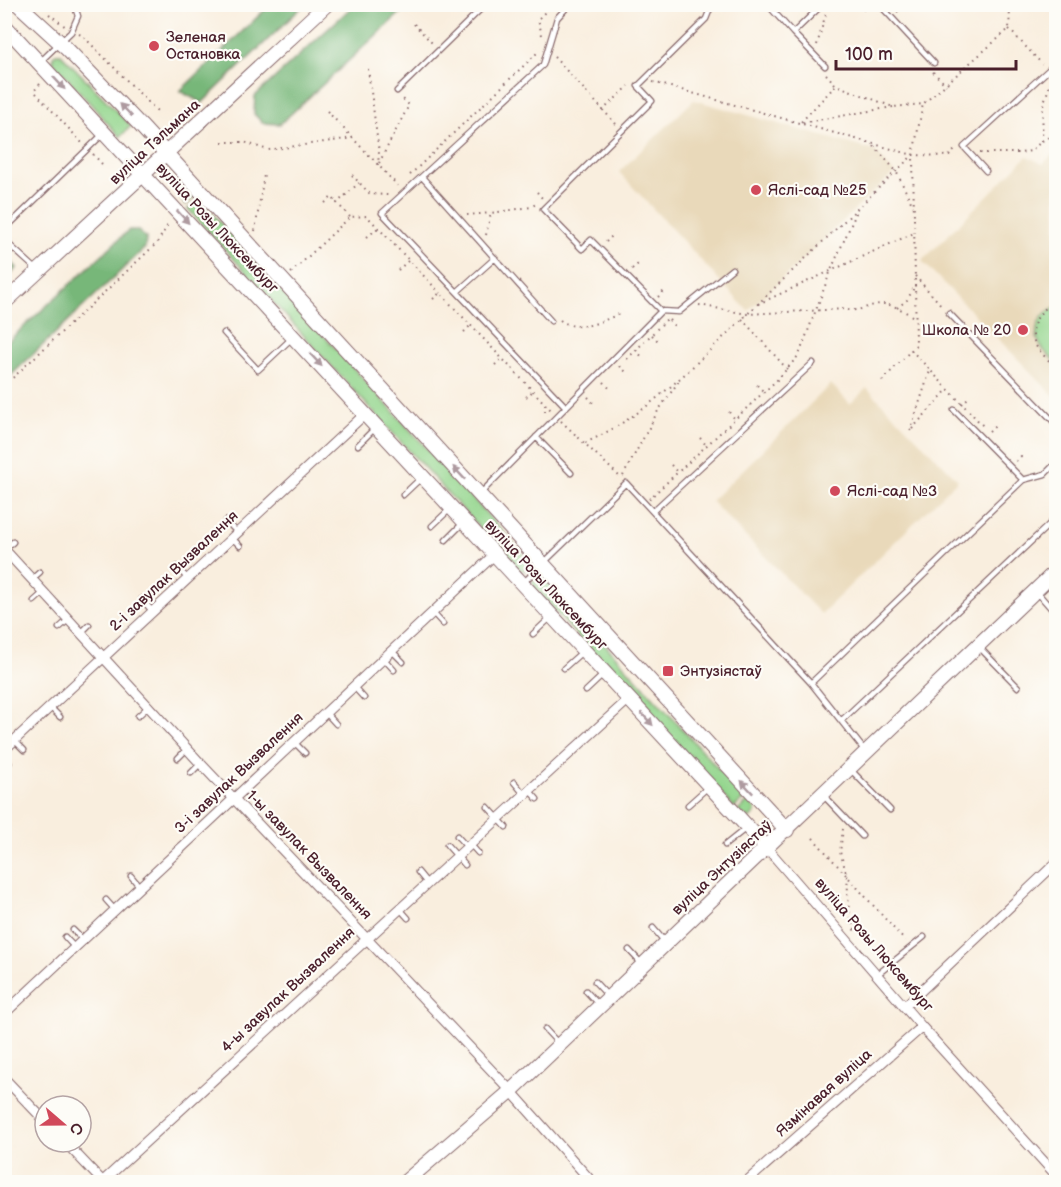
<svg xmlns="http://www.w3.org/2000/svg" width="1061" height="1187" font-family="'Balsamiq Sans',sans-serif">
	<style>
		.built { fill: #e9d9ba }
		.green { fill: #94d68e; stroke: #6f7a5c; stroke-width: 1.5 }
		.forest { fill: #77b779; stroke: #606b52; stroke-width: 1.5 }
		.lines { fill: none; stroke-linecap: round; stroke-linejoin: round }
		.lane-casing { stroke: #87676a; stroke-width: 7 }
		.street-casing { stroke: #87676a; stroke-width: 11 }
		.secondary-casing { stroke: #87676a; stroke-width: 16 }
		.path { stroke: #87676a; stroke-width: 2; stroke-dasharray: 1.5 4.5; stroke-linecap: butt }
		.lane { stroke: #fff; stroke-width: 4.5 }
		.street { stroke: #fff; stroke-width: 9 }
		.secondary { stroke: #fff; stroke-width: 14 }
		.oneway { fill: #ae9aa0 }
		.poi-dot { fill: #d1495b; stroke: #fdfcf7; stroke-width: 2 }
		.labels { text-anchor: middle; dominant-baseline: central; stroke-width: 4.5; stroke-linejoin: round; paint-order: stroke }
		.poi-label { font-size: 15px; fill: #4a1f2b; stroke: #fdfcf7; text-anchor: start }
		.street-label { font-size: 15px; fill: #4a1f2b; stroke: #fdfcf7 }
	</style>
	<rect width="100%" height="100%" fill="#fdfcf7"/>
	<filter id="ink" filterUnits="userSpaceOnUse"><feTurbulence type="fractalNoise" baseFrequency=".0167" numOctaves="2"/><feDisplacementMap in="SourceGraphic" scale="12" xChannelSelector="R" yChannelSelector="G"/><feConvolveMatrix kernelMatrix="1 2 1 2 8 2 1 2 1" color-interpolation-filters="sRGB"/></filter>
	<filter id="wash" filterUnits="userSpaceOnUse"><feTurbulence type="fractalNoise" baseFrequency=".008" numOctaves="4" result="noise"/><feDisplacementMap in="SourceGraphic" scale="24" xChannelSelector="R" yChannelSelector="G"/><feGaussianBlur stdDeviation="1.35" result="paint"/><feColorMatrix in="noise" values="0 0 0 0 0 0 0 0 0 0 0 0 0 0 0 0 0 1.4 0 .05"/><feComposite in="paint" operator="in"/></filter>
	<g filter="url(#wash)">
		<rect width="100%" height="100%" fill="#f9eede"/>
		<path class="built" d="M694,100l181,51 19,22 -146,138 -129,-139z
			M1056,151v247l-134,-137 105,-105 16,8z
			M831,384l19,20 17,-16 91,92 -137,134 -110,-113z"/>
		<path class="green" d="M56,54h5l70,72 -11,11 -67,-75v-6z
			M185,188l11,7 -11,10 -7,-11z
			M199,199l329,360 2,6 -4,6 -9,-2 -329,-360z
			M1056,307v56c-5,-6 -12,-11 -16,-18 -9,-16 1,-32 16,-38z
			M543,576l202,222 -11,10 -200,-220 -2,-6 2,-3z
			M749,801l6,8v4l-6,6 -11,-8z"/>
		<path class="forest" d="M270,5h34l-102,98 -22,-12z
			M354,5h55l-129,119 -17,-1 -9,-9 1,-18z
			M129,230h8l9,8 -1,10 -140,133v-37z
			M8,258l9,10 -12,12v-19z"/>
	</g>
	<g filter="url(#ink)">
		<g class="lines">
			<g class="lane-casing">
				<path id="lane" d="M767,4l26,29 30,-29
					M879,4l55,59
					M793,33l32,33
					M41,61l30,-29 7,-16 -4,-12
					M397,91l89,-87
					M986,171l-22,-24 92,-84
					M422,177l129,144
					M4,230l99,-96
					M4,240l32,29
					M495,258l-38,34 -75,-79 161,-148 14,-47 13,-14
					M457,292l109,115
					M661,311l18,1 53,-43
					M949,313l107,111
					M224,333l34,37 34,-32
					M536,437l35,36
					M358,445l17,-17
					M1023,480l22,-6 11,-11
					M481,493l180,-182 -70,-71 -9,9 -39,-40 109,-108 -14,-15 68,-67 6,-15
					M403,495l18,-17
					M653,511l160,-148
					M226,521l11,11
					M432,526l18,-17
					M232,538l8,8
					M446,540l17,-17
					M5,549l8,-7
					M177,567l10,11
					M32,579l8,-7
					M524,582l102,-99 185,200 212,-203 -69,-70
					M1036,591l20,23
					M142,599l10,12
					M34,601l9,-8
					M433,613l10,11
					M59,628l9,-8
					M80,634l9,-9
					M533,634l17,-16
					M980,648l38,39
					M392,651l11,11
					M384,659l10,11
					M564,668l18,-16
					M811,683l54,68
					M354,687l10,11
					M586,691l17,-16
					M51,708l9,9
					M326,713l10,11
					M138,716l10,-9
					M841,721l215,-203
					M15,741l9,9
					M294,742l11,11
					M4,758l5,5
					M178,758l9,-9
					M850,769l40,41
					M191,773l9,-9
					M514,782l10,12
					M529,790l8,9
					M823,795l39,41
					M688,805l19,-17
					M488,807l18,20
					M457,836l10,11
					M470,844l8,9
					M447,845l18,20
					M725,845l20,-16
					M418,872l9,11
					M131,876l9,11
					M106,900l9,10
					M400,909l8,9
					M653,928l12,14
					M73,930l10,10
					M65,937l10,11
					M629,950l13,14
					M878,974l46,-37
					M595,982l12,13
					M586,991l12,13
					M545,1029l12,13"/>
			</g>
			<g class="street-casing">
				<path id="street" d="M4,549l197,215 310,327 81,91
					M4,750l361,-336
					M767,848l155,179 134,148
					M905,1006l151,-143
					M4,1014l491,-460
					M4,1078l41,43
					M65,1142l38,40
					M102,1182l527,-483
					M746,1182l176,-155"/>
			</g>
			<g class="secondary-casing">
				<path id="secondary" d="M18,4l48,44 75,78 646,704
					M4,25l763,823
					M4,303l323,-299
					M405,1182l106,-91 545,-520"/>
			</g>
			<path class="path" d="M863,10l6,-6
				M897,12l8,-8
				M49,14l17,13
				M414,24l19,20
				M1009,29l33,35
				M79,34l4,2 75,76
				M542,35l-4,-16 15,-15
				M817,45l9,-32
				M554,57l49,53
				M368,69l11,83 -1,13
				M933,72l13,13
				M826,74l10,11
				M653,82l260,73 36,1 7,-7
				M40,84l-6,7 49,53
				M893,107l-93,16 36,-38 57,22 30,-3
				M327,111l71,75
				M616,124l-13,-14 26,-24
				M1042,141l1,-36 9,-26
				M222,142h22l24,8 85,-12
				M874,146l22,25 17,35
				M980,153h40l11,-2 11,-10 14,-8
				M93,154l9,10
				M379,163l30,-58 -7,-7
				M352,175l18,19 18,1
				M410,175l128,-123
				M537,192l5,6
				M325,203l7,-6 5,6
				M467,215l24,-2
				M350,217l-13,-14 22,-20
				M255,231l9,-56
				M486,235l5,-22 40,-6 5,-3
				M367,237l11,-9
				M606,242l6,-6
				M632,269l6,-5
				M398,270l11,-10
				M291,273l59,-56 17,-1 73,77
				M915,276l28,31
				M658,297l6,-6
				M433,299l7,-6 111,117
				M1056,303c-17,5 -29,25 -20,43 5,8 14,15 20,22
				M758,304l156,-71
				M699,305l48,9 98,-5c13,5 25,-6 39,-5 11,1 22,8 31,14
				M897,308l10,-8 8,-14
				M742,319l45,50
				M560,320c20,14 41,1 62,-7
				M669,320l6,7
				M464,332l7,-7
				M652,335l7,7
				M636,350l7,8
				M911,350l74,78
				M627,359l40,-40
				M495,365l7,-7
				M620,366l7,7
				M882,381l34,-36 -3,-190
				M604,382l6,7
				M757,385l7,7
				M4,386l153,-143 12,-20
				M526,397l7,-6
				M588,397l6,7
				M545,404v12
				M962,404l6,-6
				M729,412l6,7
				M561,421l59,56
				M912,429l36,-40
				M910,431l20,-60
				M989,432l6,-6
				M700,438l6,7
				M585,443c41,-19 66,-39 100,-69l228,-219 10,-51 86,-75 1,-19 6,-6
				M1016,461l6,-6
				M671,465l6,7
				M623,476l35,-65 23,-33
				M649,499l129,-120 21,-24 32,-85 26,-59
				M843,829l-3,23 7,23 2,35 6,23
				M813,838l92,103"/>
			<use href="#lane" class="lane"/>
			<use href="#street" class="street"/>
			<use href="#secondary" class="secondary"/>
		</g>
		<defs><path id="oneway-solid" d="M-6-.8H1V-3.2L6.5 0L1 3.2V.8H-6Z" transform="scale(1.5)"/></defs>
		<g class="oneway">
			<use href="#oneway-solid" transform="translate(59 83) rotate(47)"/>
			<use href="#oneway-solid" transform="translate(126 110) rotate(-134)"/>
			<use href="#oneway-solid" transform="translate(183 217) rotate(47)"/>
			<use href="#oneway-solid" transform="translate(316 360) rotate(47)"/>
			<use href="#oneway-solid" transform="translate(459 473) rotate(-133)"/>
			<use href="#oneway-solid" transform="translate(647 719) rotate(47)"/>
			<use href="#oneway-solid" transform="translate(747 787) rotate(-133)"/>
		</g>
	</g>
	<g class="poi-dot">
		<circle cx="154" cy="46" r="6"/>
		<circle cx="756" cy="190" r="6"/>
		<circle cx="1023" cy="330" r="6"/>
		<circle cx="835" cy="491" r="6"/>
		<rect x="662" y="665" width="12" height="12" rx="3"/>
	</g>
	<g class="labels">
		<g class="poi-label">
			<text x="166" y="37">Зеленая<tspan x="166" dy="17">Остановка</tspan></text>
			<text x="768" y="190">Яслі-сад №25</text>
			<text x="1011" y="330" text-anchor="end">Школа № 20</text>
			<text x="847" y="491">Яслі-сад №3</text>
			<text x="680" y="671">Энтузіястаў</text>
		</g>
		<g class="street-label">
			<text transform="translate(155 142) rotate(-43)">вуліца Тэльмана</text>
			<text transform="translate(217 228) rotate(47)">вуліца Розы Люксембург</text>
			<text transform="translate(174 571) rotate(-43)">2-і завулак Вызвалення</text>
			<text transform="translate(546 585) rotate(47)">вуліца Розы Люксембург</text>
			<text transform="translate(239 773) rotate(-43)">3-і завулак Вызвалення</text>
			<text transform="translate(309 855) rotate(46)">1-ы завулак Вызвалення</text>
			<text transform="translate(722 868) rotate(-43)">вуліца Энтузіястаў</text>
			<text transform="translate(874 945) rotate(49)">вуліца Розы Люксембург</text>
			<text transform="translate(288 990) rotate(-43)">4-ы завулак Вызвалення</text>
			<text transform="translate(824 1093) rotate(-42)">Язмінавая вуліца</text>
		</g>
	</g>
	<rect width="1061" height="1187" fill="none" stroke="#fdfcf7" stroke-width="24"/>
	<g transform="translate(63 1124) rotate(110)"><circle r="28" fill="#fdfcf7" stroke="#b5a4a5" stroke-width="1.5"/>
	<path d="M0-4.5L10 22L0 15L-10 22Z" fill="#d1495b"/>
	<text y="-9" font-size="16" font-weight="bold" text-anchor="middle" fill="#4a1f2b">С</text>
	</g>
	<path d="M836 60v9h180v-9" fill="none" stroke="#4a1f2b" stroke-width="3"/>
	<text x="845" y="60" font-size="18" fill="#4a1f2b" stroke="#fdfcf7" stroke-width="4.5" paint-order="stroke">100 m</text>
</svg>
